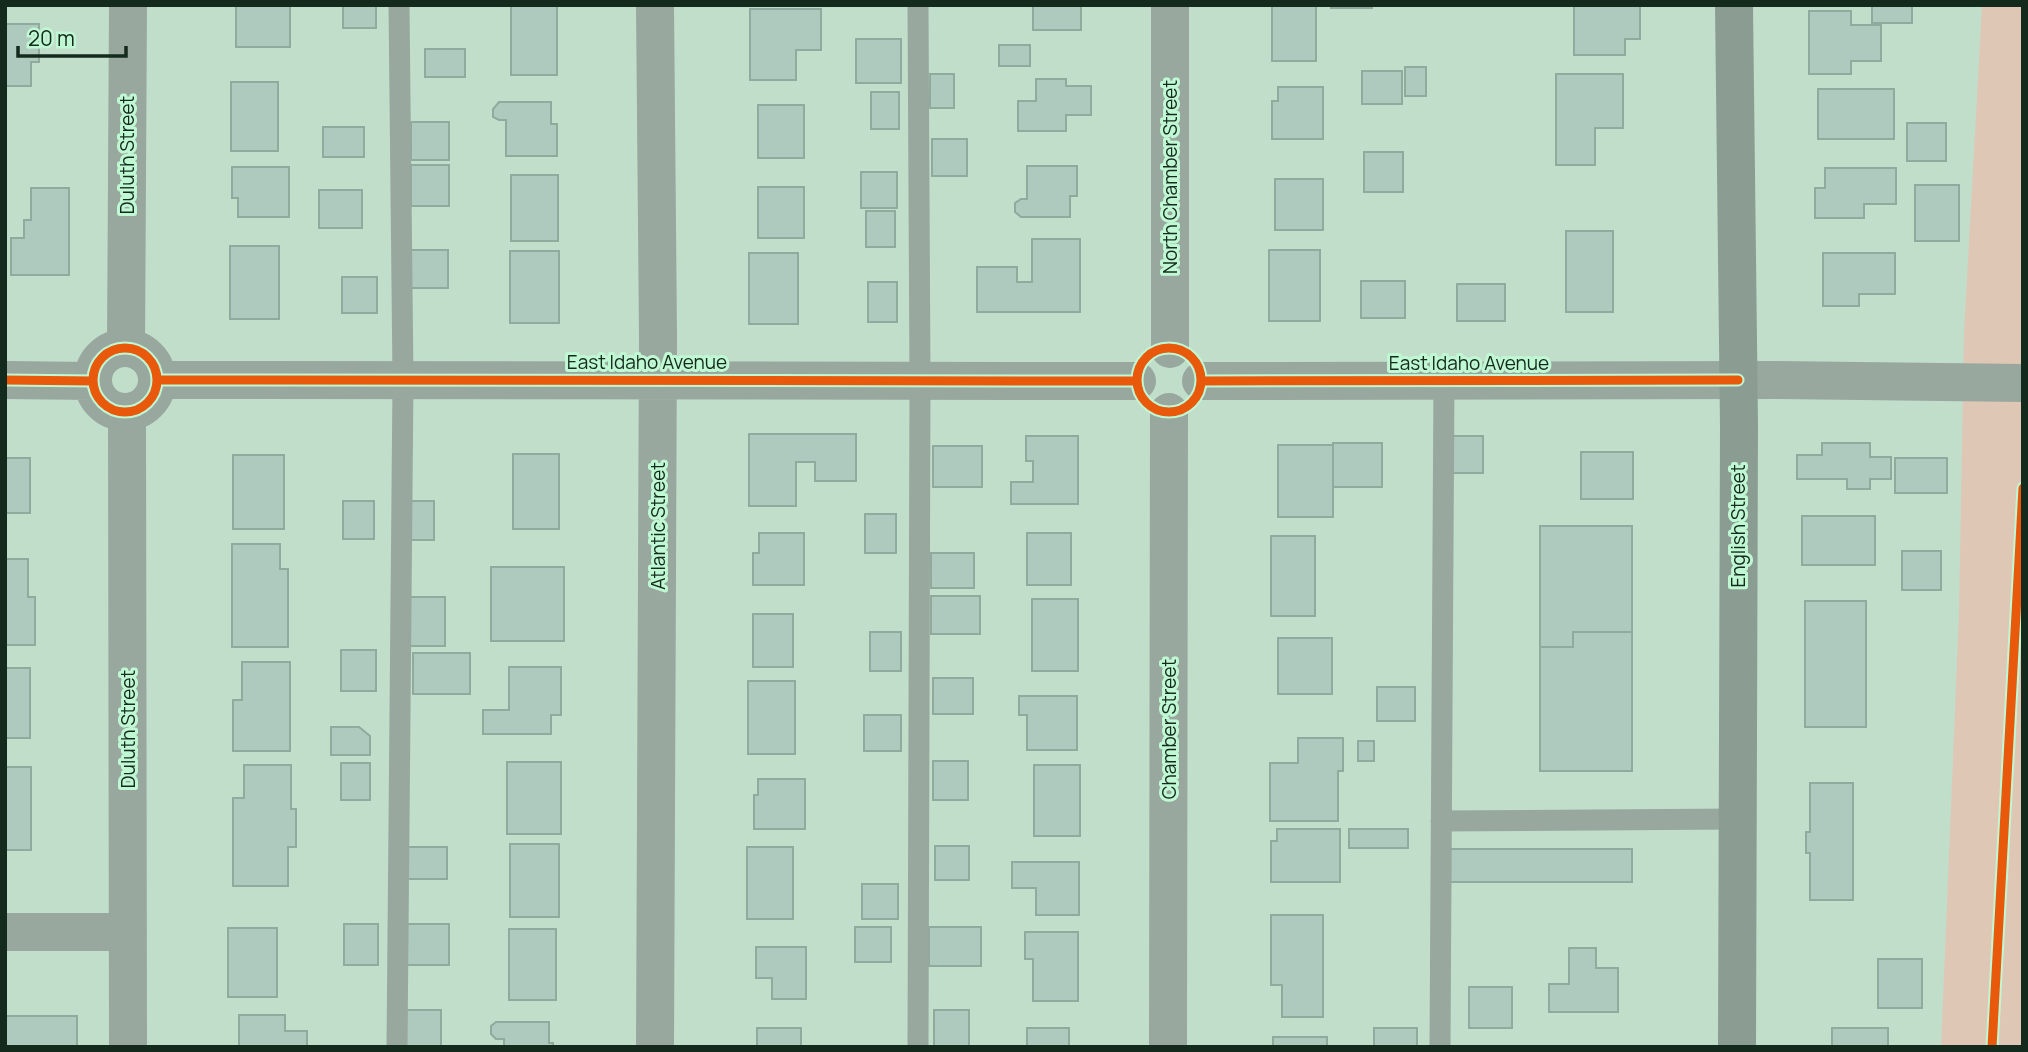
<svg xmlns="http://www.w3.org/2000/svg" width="2028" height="1052" font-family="Manrope,sans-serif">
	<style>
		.green { fill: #dfc7b5 }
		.building { fill: #aec9bd; stroke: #90aa9e; stroke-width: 2 }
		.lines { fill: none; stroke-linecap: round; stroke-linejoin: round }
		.lane { stroke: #98a89e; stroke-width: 21 }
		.street { stroke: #98a89e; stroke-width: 38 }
		.secondary { stroke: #8b9d92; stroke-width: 38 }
		.cycleway-casing { stroke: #c1f8d4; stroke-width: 13 }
		.cycleway { stroke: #e8590c; stroke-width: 9 }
		.labels { text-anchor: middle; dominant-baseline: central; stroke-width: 6; stroke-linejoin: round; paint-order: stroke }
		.street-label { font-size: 19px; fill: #142a1d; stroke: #c1f8d4 }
	</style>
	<rect width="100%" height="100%" fill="#c1decb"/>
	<path class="green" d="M1982,5h41v1042h-82l18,-435 5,-279z"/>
	<path class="building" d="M236,5h54v42h-54z
		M343,5h33v23h-33z
		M511,5h46v70h-46z
		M1033,5h48v25h-48z
		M1272,5h44v56h-44z
		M1331,5h41v3h-41z
		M1574,5h66v34h-15v16h-51z
		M1872,5h40v18h-40z
		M750,9h71v41h-25v30h-46z
		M1809,11h42v14h30v36h-30v13h-42z
		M5,24h34v38h-8v24h-26z
		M856,39h45v44h-45z
		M999,45h31v21h-31z
		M425,49h40v28h-40z
		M1405,67h21v29h-21z
		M1362,71h40v33h-40z
		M930,74h24v34h-24z
		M1556,74h67v54h-28v37h-39z
		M1036,79h30v7h25v29h-25v16h-48v-30h18z
		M231,82h47v69h-47z
		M1278,87h45v52h-51v-38h6z
		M1818,89h76v50h-76z
		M871,92h28v37h-28z
		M499,102h52v22h6v32h-51v-36h-7l-6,-3v-8z
		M758,105h46v53h-46z
		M411,122h38v38h-38z
		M1907,123h39v38h-39z
		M323,127h41v30h-41z
		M932,139h35v37h-35z
		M1364,152h39v40h-39z
		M411,165h38v41h-38z
		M1027,166h50v30h-7v21h-49l-6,-5v-9l6,-4h6z
		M232,167h57v50h-51v-19h-6z
		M1825,168h71v36h-32v14h-49v-30h10z
		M861,172h36v36h-36z
		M511,175h47v66h-47z
		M1275,179h48v51h-48z
		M1915,185h44v56h-44z
		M758,187h46v51h-46z
		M31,188h38v87h-58v-37h13v-18h7z
		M319,190h43v38h-43z
		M866,211h29v36h-29z
		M1566,231h47v81h-47z
		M1032,239h48v73h-103v-45h40v15h15z
		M230,246h49v73h-49z
		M409,250h39v38h-39z
		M1269,250h51v71h-51z
		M510,251h49v72h-49z
		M749,253h49v71h-49z
		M1823,253h72v41h-36v12h-36z
		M342,277h35v36h-35z
		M1361,281h44v37h-44z
		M868,282h29v40h-29z
		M1457,284h48v37h-48z
		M749,434h107v47h-41v-19h-19v44h-47z
		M1026,436h52v68h-67v-22h22v-21h-7z
		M1452,436h31v37h-31z
		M1333,443h49v44h-49z
		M1822,443h48v14h21v22h-21v10h-23v-10h-50v-24h25z
		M1278,445h55v72h-55z
		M933,446h49v41h-49z
		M1581,452h52v47h-52z
		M513,454h46v75h-46z
		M233,455h51v74h-51z
		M5,458h25v55h-25z
		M1895,458h52v35h-52z
		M343,501h31v38h-31z
		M408,501h26v39h-26z
		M865,514h31v39h-31z
		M1802,516h73v49h-73z
		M1540,526h92v106h-59v15h-33z
		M759,533h45v52h-51v-32h6z
		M1027,533h44v52h-44z
		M1271,536h44v80h-44z
		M232,544h48v25h8v78h-56z
		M1902,551h39v39h-39z
		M931,553h43v35h-43z
		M5,559h23v38h7v48h-30z
		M491,567h73v74h-73z
		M931,596h49v38h-49z
		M409,597h36v49h-36z
		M1032,599h46v72h-46z
		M1805,601h61v126h-61z
		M753,614h40v53h-40z
		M870,632h31v39h-31z
		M1573,632h59v139h-92v-124h33z
		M1278,638h54v56h-54z
		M341,650h35v41h-35z
		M413,653h57v41h-57z
		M242,662h48v89h-57v-51h9z
		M509,667h52v48h-10v19h-68v-24h26z
		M5,668h25v70h-25z
		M933,678h40v36h-40z
		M748,681h47v73h-47z
		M1377,687h38v34h-38z
		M1019,696h58v54h-50v-35h-8z
		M864,715h37v36h-37z
		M331,727h28l11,9v19h-39z
		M1298,738h45v33h-5v50h-68v-58h28z
		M1358,741h16v20h-16z
		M933,761h35v39h-35z
		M507,762h54v72h-54z
		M341,763h29v37h-29z
		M244,765h47v44h5v38h-8v39h-55v-88h11z
		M1034,765h46v71h-46z
		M5,767h26v83h-26z
		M758,779h47v50h-51v-34h4z
		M1810,783h43v117h-43v-47h-4v-21h4z
		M1277,829h63v53h-69v-41h6z
		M1349,829h59v19h-59z
		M510,844h49v73h-49z
		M935,846h34v34h-34z
		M408,847h39v32h-39z
		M747,847h46v72h-46z
		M1448,849h184v33h-184z
		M1012,862h67v53h-43v-27h-24z
		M862,884h36v35h-36z
		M1271,915h52v102h-41v-32h-11z
		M344,924h34v41h-34z
		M407,924h42v41h-42z
		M855,927h36v35h-36z
		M929,927h52v39h-52z
		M228,928h49v69h-49z
		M509,929h47v71h-47z
		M1025,932h53v69h-45v-42h-8z
		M756,947h50v52h-34v-21h-16z
		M1569,948h27v20h22v44h-69v-28h20z
		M1878,959h44v49h-44z
		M1469,987h43v41h-43z
		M404,1010h37v37h-37z
		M934,1010h35v36h-35z
		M239,1015h46v16h22v16h-68z
		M5,1016h72v31h-72z
		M496,1022h53v21h4v4h-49v-8h-8l-5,-5v-8z
		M757,1028h44v19h-44z
		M1027,1028h42v19h-42z
		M1374,1028h43v19h-43z
		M1832,1028h56v19h-56z
		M1273,1037h54v10h-54z"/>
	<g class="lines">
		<path class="lane" d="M918,5l2,375 -2,667
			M1441,821l296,-2
			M397,1047l6,-667 -4,-375
			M1440,1047l4,-667"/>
		<path class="street" d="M655,5l3,330 -3,712
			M126,347l2,-342
			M93 380a32 32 0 1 1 64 0a32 32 0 1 1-64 0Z
			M1170,349v-344
			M5,380l88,1
			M158,380l979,1
			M1201,381l575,-1 247,3
			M127,412l1,635
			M5,932h123
			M1168,1047l1,-635"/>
		<path class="secondary" d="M1734,5l5,420 -2,622"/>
		<g class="cycleway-casing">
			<path id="cycleway" d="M93 380a32 32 0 1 1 64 0a32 32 0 1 1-64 0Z
				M1137 380a32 32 0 1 1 64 0a32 32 0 1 1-64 0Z
				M5,380l88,1
				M158,380l979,1
				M1201,381l537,-1
				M1992,1047l31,-559"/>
		</g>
		<use href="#cycleway" class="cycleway"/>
	</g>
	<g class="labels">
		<g class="street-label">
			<text transform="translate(127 155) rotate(-90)">Duluth Street</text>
			<text transform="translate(1170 177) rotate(-90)">North Chamber Street</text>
			<text x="647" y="362">East Idaho Avenue</text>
			<text x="1469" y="363">East Idaho Avenue</text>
			<text transform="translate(658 526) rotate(-90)">Atlantic Street</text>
			<text transform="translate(1738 526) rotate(-90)">English Street</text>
			<text transform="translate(128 729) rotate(-90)">Duluth Street</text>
			<text transform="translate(1169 729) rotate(-90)">Chamber Street</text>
		</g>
	</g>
	<rect width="2028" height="1052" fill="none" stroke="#142a1d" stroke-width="14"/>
	<path d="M18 46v10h108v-10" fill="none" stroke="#142a1d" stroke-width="3.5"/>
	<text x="28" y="46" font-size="21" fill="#142a1d" stroke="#c1f8d4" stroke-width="5" paint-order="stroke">20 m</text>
</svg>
